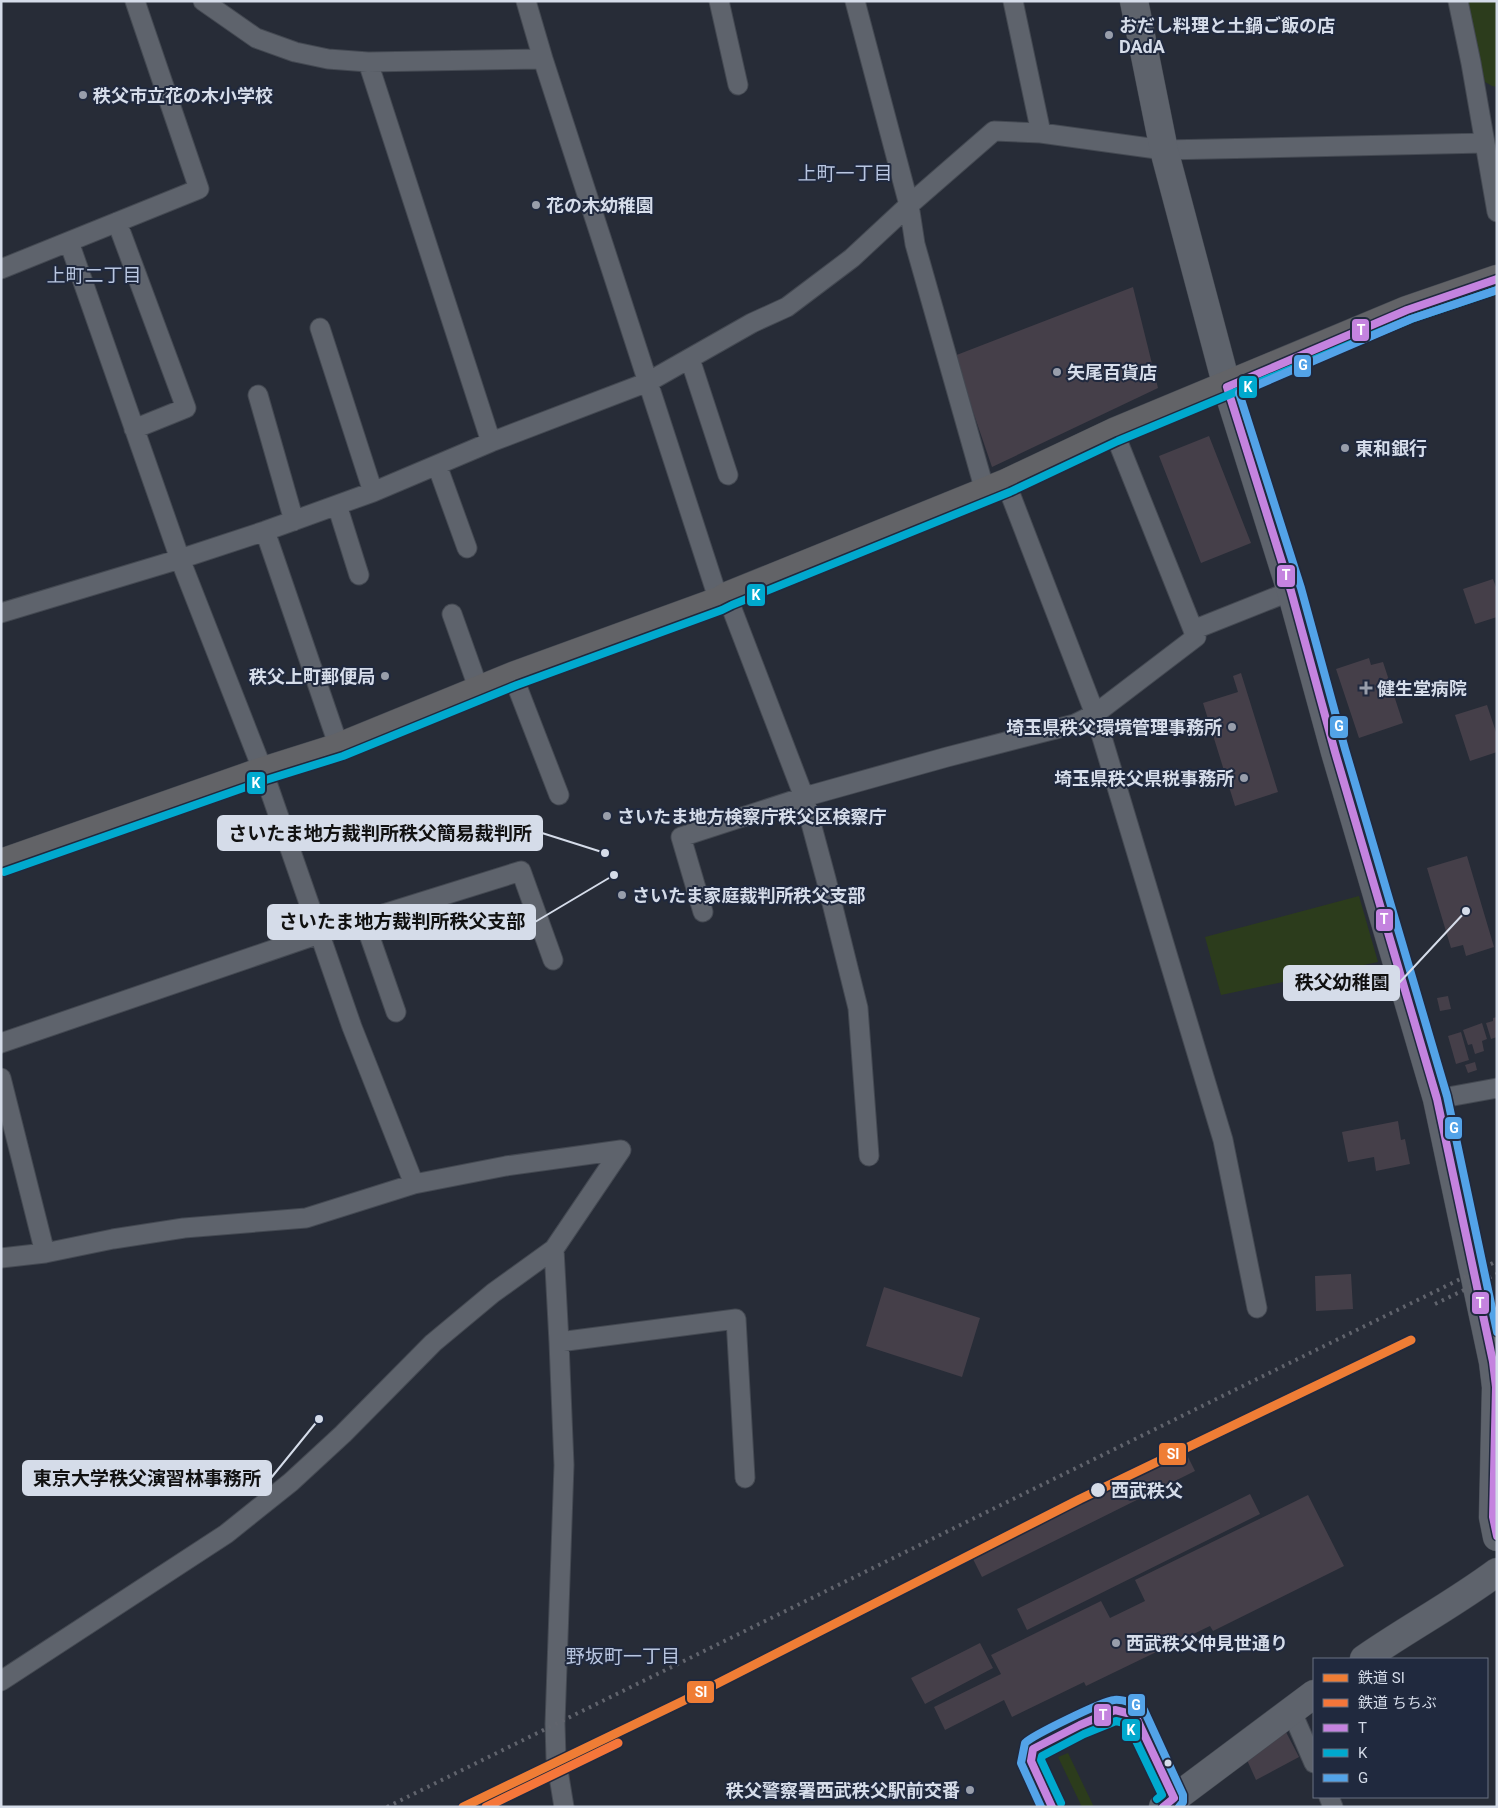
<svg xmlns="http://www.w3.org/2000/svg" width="1498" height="1808" font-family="Roboto,'Noto Sans JP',sans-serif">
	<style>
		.green { fill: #2c3c1c }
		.building { fill: #453f49 }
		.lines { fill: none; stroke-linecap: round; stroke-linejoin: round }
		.street-casing { stroke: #444952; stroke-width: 21 }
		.secondary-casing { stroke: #444952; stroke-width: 29 }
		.primary-casing { stroke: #444952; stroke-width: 29 }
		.street { stroke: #5e636c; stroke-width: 19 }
		.secondary { stroke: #5e636c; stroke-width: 28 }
		.primary { stroke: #626367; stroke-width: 28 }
		.rail { stroke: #61646d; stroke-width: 4; stroke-dasharray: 2.5 5; stroke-linecap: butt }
		.bus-1-casing { stroke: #20293e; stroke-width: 11 }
		.bus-2-casing { stroke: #20293e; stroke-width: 11 }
		.bus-3-casing { stroke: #20293e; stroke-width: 11 }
		.bus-1 { stroke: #c483df; stroke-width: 8 }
		.bus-2 { stroke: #00a9ce; stroke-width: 8 }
		.bus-3 { stroke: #53a3e8; stroke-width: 8 }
		.rail-1-casing { stroke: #20293e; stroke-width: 12 }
		.rail-2-casing { stroke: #20293e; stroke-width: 12 }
		.rail-1 { stroke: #ef7d35; stroke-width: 9 }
		.rail-2 { stroke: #f5763a; stroke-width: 9 }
		.poi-dot { fill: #989eab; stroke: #20293e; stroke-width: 2 }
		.stop-dot { fill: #d5dce9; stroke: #20293e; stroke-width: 2 }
		.labels { text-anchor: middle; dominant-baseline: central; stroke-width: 4; stroke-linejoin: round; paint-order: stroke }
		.poi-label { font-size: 18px; font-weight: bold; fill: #d5dce9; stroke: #20293e; text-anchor: start }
		.stop-label { font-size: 18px; font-weight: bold; fill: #d5dce9; stroke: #20293e; text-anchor: start }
		.neighbourhood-label { font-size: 19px; fill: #b9c6e0; stroke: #20293e }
		.leader { fill: none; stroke: #d5dce9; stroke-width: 2 }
		.callout-dot { fill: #d5dce9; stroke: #20293e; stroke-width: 2 }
		.callout { fill: #d5dce9; stroke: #d5dce9; stroke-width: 2 }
		.callout-label { font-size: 19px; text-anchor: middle; font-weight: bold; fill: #111 }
		.line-badge { stroke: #20293e; stroke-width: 2 }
		.badge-label { font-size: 14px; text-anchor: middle; font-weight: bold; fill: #fff }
	</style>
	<rect width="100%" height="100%" fill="#272c37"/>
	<path class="green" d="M1465,1h32v86l-5,-1 -7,-4z
		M1359,896l19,66 -157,33 -16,-58z
		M1068,1753l26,54h-12l-24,-50z"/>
	<path class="building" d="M1133,287l25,101 -166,79 -38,-111z
		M1209,436l42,107 -50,20 -42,-107z
		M1493,579l4,11v27l-22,7 -12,-35z
		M1369,658l2,7 12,-3 20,61 -44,15 -23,-69z
		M1241,673l37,119 -43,14 -32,-103 35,-11 -5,-16z
		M1487,705l10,30v17l-27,9 -15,-46z
		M1467,856l27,91 -28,9 -3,-11 -12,3 -24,-80z
		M1448,996l3,13 -11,2 -3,-13z
		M1497,1017v20l-6,2 -5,-16 7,-2v-3z
		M1482,1023l5,16 -5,2 2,10 -9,3 -3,-10 -4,1 -5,-15z
		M1461,1032l8,28 -13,4 -8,-28z
		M1475,1062l2,8 -9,3 -3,-8z
		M1398,1121l3,19 4,-1 5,25 -34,7 -2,-14 -26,5 -6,-30z
		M1351,1274l2,35 -37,2 -1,-35z
		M884,1287l96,31 -18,59 -96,-31z
		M1185,1451l10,20 -213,106 -10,-20z
		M1250,1494l10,20 -233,116 -10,-21z
		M1308,1495l36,71 -131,65 -3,-5 -124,60 -2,-4 -72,35 -8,-17 -59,30 -11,-23 67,-33 -10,-19 110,-54 9,17 35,-17 -10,-21z
		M980,1643l13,25 -68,36 -14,-26z
		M1286,1732l13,25 -43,23 -9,-20z"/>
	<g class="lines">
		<g class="street-casing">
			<path id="street" d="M203,1l53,37 39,14 33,7 40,3 175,-3
				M526,1l17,58 176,542
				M719,1l19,84
				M855,1l54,204 6,39 70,247
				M1013,1l28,132
				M1458,1l13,62 26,149
				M368,62l123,380
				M117,222l69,186 -52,21
				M69,242l111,317 83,212 89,256 62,157
				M1,269l198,-80 -64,-188
				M320,328l53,164
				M690,359l38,116
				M258,395l36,126
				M437,465l30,83
				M1006,483l89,231 128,426 34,168
				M337,505l22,70
				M265,531l74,216
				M727,596l77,201 22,82 32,129 11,148
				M1,613l179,-54 85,-28 108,-39 118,-50 157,-60 104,-59 35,-16 65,-49 57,-53 85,-74 47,2 123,17 321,-7
				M452,614l27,76
				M1193,630l98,-39
				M513,676l46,119
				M703,912l-22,-75 123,-40 143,-40 128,-33 20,-10 101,-77 -82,-205
				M364,920l32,92
				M1,1043l318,-109 202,-63 32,89
				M1,1078l44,175
				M1437,1099l60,-11
				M554,1249l5,93 5,123 -9,259 1,34 8,49
				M1,1258l44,-5 68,-14 71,-11 122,-10 108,-34 92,-18 115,-16
				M559,1342l177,-23 9,159
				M1,1681l225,-147 65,-52 52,-48 90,-91 60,-50 61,-44 67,-99
				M1291,1710l23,53
				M1329,1797l4,10"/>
		</g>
		<g class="secondary-casing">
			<path id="secondary" d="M1134,1l30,149 63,237 64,204 44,161 102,347 56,263 3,25 -3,130 4,20
				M1364,1659c43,-30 90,-55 133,-87
				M1163,1807l151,-113"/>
		</g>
		<g class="primary-casing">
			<path id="primary" d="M1,863l262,-92 76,-24 174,-71 206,-75 8,-5 279,-113 108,-51 293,-122 90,-31"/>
		</g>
		<use href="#street" class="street"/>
		<use href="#secondary" class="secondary"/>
		<use href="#primary" class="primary"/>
		<path class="rail" d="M1435,1304l62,-30
			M387,1807l1110,-546"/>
		<g class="bus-1-casing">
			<path id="bus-1" d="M1227,387l64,204 44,161 102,347 56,263 3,25 -3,130 4,19
				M1227,387l180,-77 90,-31
				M1052,1807l-21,-46 2,-12 47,-24 35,-15 20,5 39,83 -11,9"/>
		</g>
		<g class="bus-2-casing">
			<path id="bus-2" d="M4,872l262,-92 77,-24 174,-71 205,-75 10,-5 278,-113 108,-51 293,-122 86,-29
				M1061,1803l-20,-43 1,-4 42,-22 32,-13 12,3 34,71 -5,4"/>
		</g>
		<g class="bus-3-casing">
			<path id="bus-3" d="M1497,290l-86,29 -172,74 62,195 44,161 102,347 50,236
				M1041,1807l-20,-44 4,-20c8,-8 78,-42 89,-43 8,-1 24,4 30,10l39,85v7l-4,5"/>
		</g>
		<use href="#bus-1" class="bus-1"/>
		<use href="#bus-2" class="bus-2"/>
		<use href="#bus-3" class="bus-3"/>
		<g class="rail-1-casing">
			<path id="rail-1" d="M463,1807l220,-106 397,-202 331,-159"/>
		</g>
		<g class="rail-2-casing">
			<path id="rail-2" d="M486,1807l132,-64"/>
		</g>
		<use href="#rail-1" class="rail-1"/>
		<use href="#rail-2" class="rail-2"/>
	</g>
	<g class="poi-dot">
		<circle cx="1109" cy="35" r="5"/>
		<circle cx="83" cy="95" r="5"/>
		<circle cx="536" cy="205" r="5"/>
		<circle cx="1057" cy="372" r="5"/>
		<circle cx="1345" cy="448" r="5"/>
		<circle cx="385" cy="676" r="5"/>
		<path d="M1363.5 680.5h5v5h5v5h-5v5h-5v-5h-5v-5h5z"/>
		<circle cx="1232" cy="727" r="5"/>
		<circle cx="1244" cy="778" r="5"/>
		<circle cx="607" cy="816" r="5"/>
		<circle cx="622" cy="895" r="5"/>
		<circle cx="1116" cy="1643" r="5"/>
		<circle cx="970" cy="1790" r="5"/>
	</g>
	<g class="stop-dot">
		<circle cx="1098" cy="1490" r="8"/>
		<circle cx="1168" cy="1763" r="4.5"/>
	</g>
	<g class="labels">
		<g class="poi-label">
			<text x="1119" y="25">おだし料理と土鍋ご飯の店<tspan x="1119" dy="21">DAdA</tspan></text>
			<text x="93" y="95">秩父市立花の木小学校</text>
			<text x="546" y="205">花の木幼稚園</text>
			<text x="1067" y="372">矢尾百貨店</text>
			<text x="1355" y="448">東和銀行</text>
			<text x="375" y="676" text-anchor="end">秩父上町郵便局</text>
			<text x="1377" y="688">健生堂病院</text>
			<text x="1222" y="727" text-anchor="end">埼玉県秩父環境管理事務所</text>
			<text x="1234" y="778" text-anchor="end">埼玉県秩父県税事務所</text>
			<text x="617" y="816">さいたま地方検察庁秩父区検察庁</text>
			<text x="632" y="895">さいたま家庭裁判所秩父支部</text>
			<text x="1126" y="1643">西武秩父仲見世通り</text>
			<text x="960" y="1790" text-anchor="end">秩父警察署西武秩父駅前交番</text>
		</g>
		<g class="stop-label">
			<text x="1111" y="1490">西武秩父</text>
		</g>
		<g class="neighbourhood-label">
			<text x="845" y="173">上町一丁目</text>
			<text x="94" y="275">上町二丁目</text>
			<text x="623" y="1656">野坂町一丁目</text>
		</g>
	</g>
	<path class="leader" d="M605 853L542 833M614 875L535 922M1466 911L1399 983M319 1419L271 1478"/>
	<g class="callout-dot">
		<circle cx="605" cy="853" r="5"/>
		<circle cx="614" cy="875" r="5"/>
		<circle cx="1466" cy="911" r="5"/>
		<circle cx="319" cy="1419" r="5"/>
	</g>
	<g class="callout">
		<rect x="218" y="816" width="324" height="34" rx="5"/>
		<rect x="268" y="905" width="267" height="34" rx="5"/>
		<rect x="1284" y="966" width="115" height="34" rx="5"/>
		<rect x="23" y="1461" width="248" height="34" rx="5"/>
	</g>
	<g class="callout-label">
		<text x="380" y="840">さいたま地方裁判所秩父簡易裁判所</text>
		<text x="402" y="928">さいたま地方裁判所秩父支部</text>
		<text x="1342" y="989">秩父幼稚園</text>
		<text x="147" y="1485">東京大学秩父演習林事務所</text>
	</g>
	<g class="line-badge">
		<rect x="1351" y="318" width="19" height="24" rx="5" fill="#c483df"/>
		<rect x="1293" y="354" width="19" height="24" rx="5" fill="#53a3e8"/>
		<rect x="1238" y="375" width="20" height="24" rx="5" fill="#00a9ce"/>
		<rect x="1276" y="564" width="20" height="24" rx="5" fill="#c483df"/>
		<rect x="746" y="583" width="20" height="24" rx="5" fill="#00a9ce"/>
		<rect x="1329" y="715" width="20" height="24" rx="5" fill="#53a3e8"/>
		<rect x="246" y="771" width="20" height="24" rx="5" fill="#00a9ce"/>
		<rect x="1375" y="908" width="19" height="24" rx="5" fill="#c483df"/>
		<rect x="1444" y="1116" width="19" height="24" rx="5" fill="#53a3e8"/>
		<rect x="1471" y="1291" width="19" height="24" rx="5" fill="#c483df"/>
		<rect x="1158" y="1442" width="29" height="24" rx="5" fill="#ef7d35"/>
		<rect x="686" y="1680" width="29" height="24" rx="5" fill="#ef7d35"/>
		<rect x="1127" y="1693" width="19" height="24" rx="5" fill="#53a3e8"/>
		<rect x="1093" y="1703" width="19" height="24" rx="5" fill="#c483df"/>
		<rect x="1121" y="1718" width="20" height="24" rx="5" fill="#00a9ce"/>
	</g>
	<g class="badge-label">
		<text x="1361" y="335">T</text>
		<text x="1303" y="370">G</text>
		<text x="1248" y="392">K</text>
		<text x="1286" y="580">T</text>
		<text x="756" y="600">K</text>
		<text x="1339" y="731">G</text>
		<text x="256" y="788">K</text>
		<text x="1384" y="924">T</text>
		<text x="1454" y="1133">G</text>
		<text x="1480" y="1308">T</text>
		<text x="1173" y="1459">SI</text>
		<text x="701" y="1697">SI</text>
		<text x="1136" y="1710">G</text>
		<text x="1103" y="1720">T</text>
		<text x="1131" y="1735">K</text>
	</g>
	<rect width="1498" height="1808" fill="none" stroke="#d5dce9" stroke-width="5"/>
	<rect x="1313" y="1658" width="175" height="140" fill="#20293e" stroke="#687182"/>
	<rect x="1323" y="1674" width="25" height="8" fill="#ef7d35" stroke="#687182"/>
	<text x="1358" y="1683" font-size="15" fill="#d5dce9">鉄道 SI</text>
	<rect x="1323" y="1699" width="25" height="8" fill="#f5763a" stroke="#687182"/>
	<text x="1358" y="1708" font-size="15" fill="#d5dce9">鉄道 ちちぶ</text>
	<rect x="1323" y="1724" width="25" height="8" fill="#c483df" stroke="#687182"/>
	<text x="1358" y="1733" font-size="15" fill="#d5dce9">T</text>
	<rect x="1323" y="1749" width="25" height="8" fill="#00a9ce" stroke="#687182"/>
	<text x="1358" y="1758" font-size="15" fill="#d5dce9">K</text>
	<rect x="1323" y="1774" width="25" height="8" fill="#53a3e8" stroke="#687182"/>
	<text x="1358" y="1783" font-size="15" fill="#d5dce9">G</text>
</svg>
